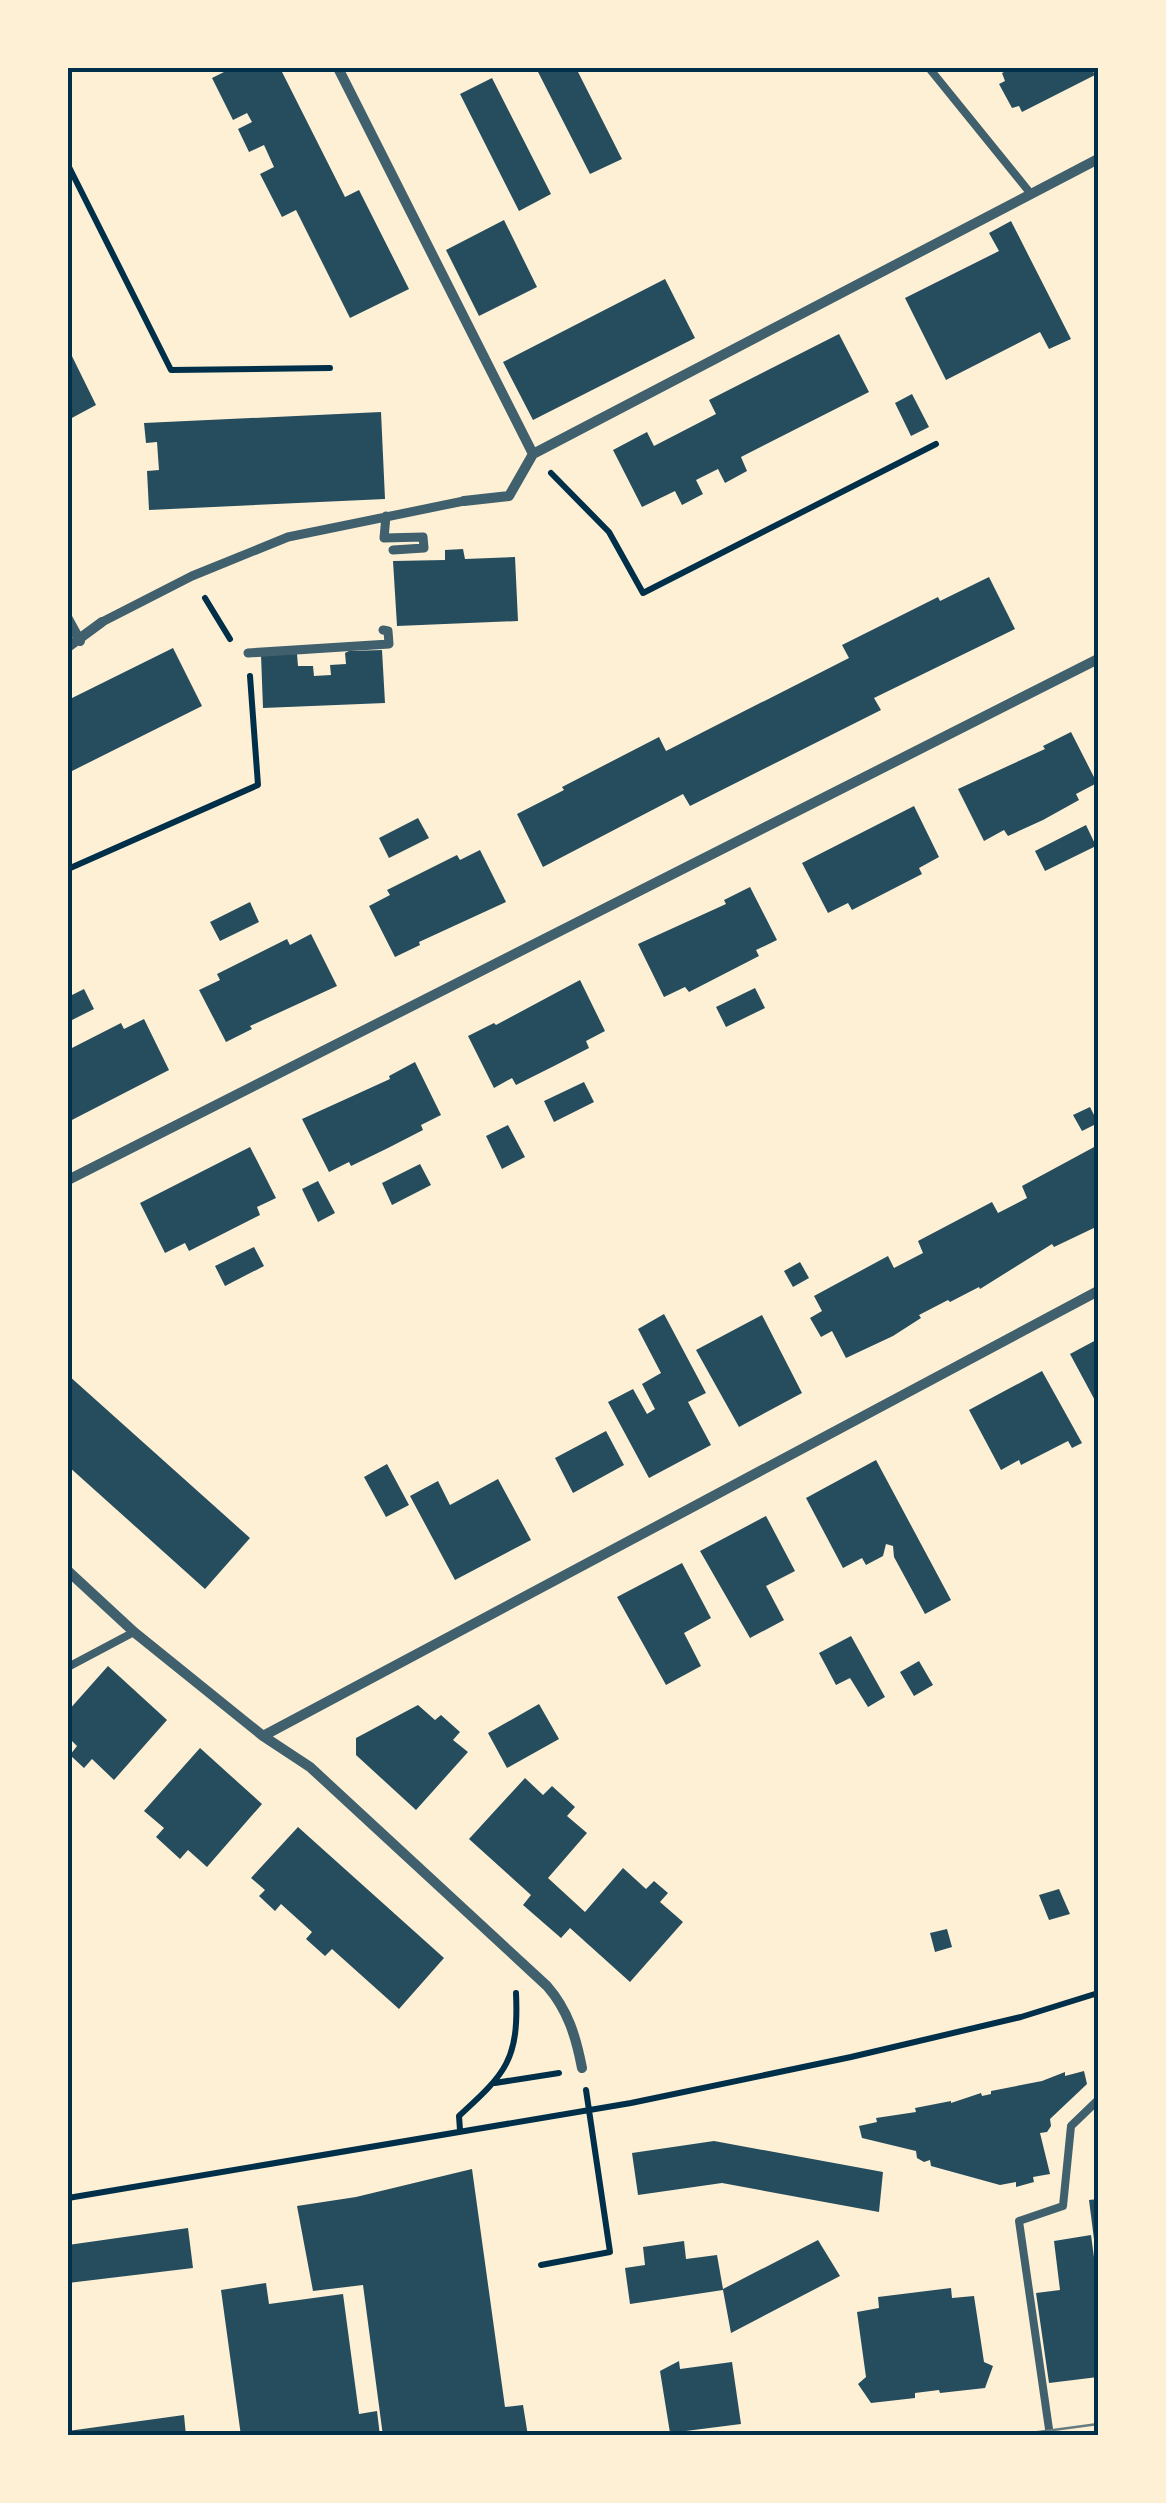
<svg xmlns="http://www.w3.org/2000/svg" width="1166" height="2503" font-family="'Asap Condensed',sans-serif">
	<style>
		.building { fill: #264d5e }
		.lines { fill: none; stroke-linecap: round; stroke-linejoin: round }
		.path { stroke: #003049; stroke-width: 6 }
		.service { stroke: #3f606c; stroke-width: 8 }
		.pedestrian { stroke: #3f606c; stroke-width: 9 }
		.minor { stroke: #3f606c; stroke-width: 10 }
		.tram { stroke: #657d81; stroke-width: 2.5 }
		.neatline { fill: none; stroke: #003049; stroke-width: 4 }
	</style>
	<rect width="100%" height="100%" fill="#fdf0d5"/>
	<path class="building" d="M224,68h56l65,129 14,-7 50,99 -59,29 -54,-108 -14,7 -22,-43 14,-7 -10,-22 -15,7 -11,-23 14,-7 -5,-9 -14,7 -21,-42 14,-7z
		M536,68h40l46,91 -32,15z
		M1007,68h84l4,7 -73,37 -3,-6 -7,2 -13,-24 6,-3 -3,-8 6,-3z
		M492,78l59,116 -32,17 -59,-117z
		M504,220l33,67 -58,29 -33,-66z
		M1011,221l60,118 -22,10 -9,-17 -94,48 -41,-82 94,-47 -10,-18z
		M665,279l30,59 -162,82 -30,-58z
		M839,334l30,58 -128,65 6,14 -22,12 -7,-14 -22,11 7,14 -21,11 -7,-14 -33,16 -29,-57 34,-18 7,14 62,-32 -7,-14z
		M68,348l28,57 -28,15z
		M912,394l17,33 -18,9 -16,-33z
		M381,412l4,87 -236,11 -2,-39 12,-1 -2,-28 -11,1 -2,-20z
		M463,549l2,10 50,-2 3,64 -121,5 -4,-65 52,-1v-10z
		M989,577l26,52 -141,69 7,12 -191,96 -7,-12 -140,73 -26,-53 47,-24 -2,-3 97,-50 7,14 45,-23 138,-70 -7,-13 96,-48 2,4z
		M173,648l29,58 -134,67v-73z
		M382,650l3,53 -122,5 -2,-53 36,-1 1,12h15l1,10 17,-1 -1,-10 16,-1 -1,-11 4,-2z
		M1071,732l26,51 -21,11 3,6 -36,20 -35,16 -4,-6 -20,11 -26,-52 87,-40 -2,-3z
		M914,806l25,51 -20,11 3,6 -70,36 -4,-7 -20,10 -26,-50z
		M418,818l11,20 -40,20 -10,-20z
		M1086,825l10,21 -51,25 -10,-20z
		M480,850l26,52 -87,40 1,3 -25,12 -26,-51 21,-11 -3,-5 70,-35 3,5z
		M750,887l27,53 -21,10 3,6 -70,36 -4,-5 -21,10 -26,-53 88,-40 -2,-4z
		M250,902l9,20 -39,19 -10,-19z
		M311,934l26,52 -87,40 2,3 -26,13 -27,-52 21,-10 -3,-6 70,-35 3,6z
		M580,980l25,51 -19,10 3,7 -35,18 -38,19 -4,-7 -18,10 -26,-52 26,-13 2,2z
		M755,988l10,20 -39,19 -10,-20z
		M84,989l10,20 -26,13v-25z
		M144,1019l25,51 -101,52v-72l53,-27 3,6z
		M415,1062l26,53 -20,10 2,5 -35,18 -37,18 -2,-4 -20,10 -27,-53 88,-40 -1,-3z
		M584,1082l10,20 -40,20 -10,-21z
		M1090,1107l8,16 -16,8 -9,-16z
		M508,1125l17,32 -23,12 -16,-33z
		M1096,1146l2,80 -44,21 -2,-3 -72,45 -1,-2 -29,15 -2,-2 -29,15 2,3 -28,18 -47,22 -14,-27 -11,6 -11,-19 12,-7 -8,-15 74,-40 6,12 29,-15 -5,-12 74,-39 6,11 29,-15 -5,-12z
		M250,1147l26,51 -19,9 3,8 -71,36 -4,-8 -20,10 -25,-50z
		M420,1164l11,21 -39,20 -10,-22z
		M318,1181l17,32 -17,9 -16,-33z
		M254,1247l10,19 -39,20 -10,-20z
		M800,1262l9,16 -16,9 -9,-16z
		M664,1314l42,79 -18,9 23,43 -62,33 -41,-76 25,-13 14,25 8,-5 -13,-25 19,-11 -23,-44z
		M762,1315l40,78 -63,34 -43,-77z
		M1098,1339v67l-28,-52z
		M1042,1371l40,72 -10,5 -4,-7 -47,24 -2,-5 -18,10 -32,-60z
		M68,1375l182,163 -45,51 -137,-123z
		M606,1431l18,34 -51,28 -18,-35z
		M876,1460l75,140 -26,14 -31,-57 -1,-11 -7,-2 -3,12 -17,9 -4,-7 -19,10 -37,-70z
		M387,1464l22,41 -23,12 -22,-40z
		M498,1479l33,61 -76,40 -45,-84 28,-15 12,24z
		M766,1516l29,55 -29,15 18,34 -34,18 -50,-87z
		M682,1563l29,55 -27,15 17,33 -35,19 -49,-88z
		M851,1636l34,61 -17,10 -18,-29 -14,7 -17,-32z
		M919,1661l14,24 -19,11 -14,-24z
		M108,1666l59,54 -53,60 -22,-21 -8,9 -14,-13 7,-9 -9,-9v-26z
		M539,1704l20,35 -52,29 -19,-35z
		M418,1705l17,15 6,-5 19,17 -7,8 15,12 -52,58 -60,-55v-17z
		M200,1748l62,56 -55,63 -19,-17 -8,9 -24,-22 8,-9 -20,-17z
		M525,1778l18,17 9,-9 23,21 -8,9 20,17 -39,45 37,34 38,-44 23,21 8,-8 14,12 -8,9 23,20 -53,60 -60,-54 -9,10 -38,-33 8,-10 -62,-56z
		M298,1827l146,131 -45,51 -67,-60 -7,7 -19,-17 6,-7 -31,-28 -6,7 -16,-15 6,-6 -14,-12z
		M1059,1889l11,25 -21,6 -10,-25z
		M947,1929l5,18 -17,5 -5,-19z
		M1084,2071l3,13 -37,35 1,7 -4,6 -7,1 10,41 -17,3 1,5 -18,5v-5l-16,3 -69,-19 -1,-6 -6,2 -7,-4 -1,-7 -54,-13 -3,-12 18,-4 -1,-4 40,-6 -1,-4 36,-7v2l30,-10 1,3 9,-2v-3l51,-10 23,-9v4z
		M714,2141l169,31 -4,40 -157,-29 -84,12 -6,-42z
		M472,2169l33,238 18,-2 5,31h-145l-20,-151 -50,6 -16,-85 59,-9z
		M1098,2199v56h-2l-7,-55z
		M188,2228l5,40 -125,15v-38z
		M1091,2235l7,52v90l-49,6 -13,-90 24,-3 -6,-49z
		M818,2240l22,36 -109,57 -8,-43 -93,14 -5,-36 20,-3 -2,-18 41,-6 2,18 31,-4 6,34z
		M266,2283l3,21 74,-10 16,120 18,-3 3,25h-139l-20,-146z
		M951,2288l1,10 22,-2 10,66 9,4 -8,22 -45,5 -1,-3 -24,3v5l-44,5 -13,-19 8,-7 -9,-65 22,-4 -1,-11z
		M679,2361l1,8 52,-7 9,62 -71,9 -10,-62z
		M184,2415l2,21h-118v-5z"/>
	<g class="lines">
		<path class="path" d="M68,165l103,205 159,-2
			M551,473l58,59 34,61 293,-149
			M205,598l25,41
			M68,869l190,-84 -8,-109
			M495,2083l64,-10
			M460,2130l-1,-14c47,-43 60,-56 57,-123
			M68,2198l563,-95 220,-46 170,-40 77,-24
			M541,2265l69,-13 -24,-162"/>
		<path class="service" d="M929,68l102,126
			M68,1667l66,-35
			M1050,2436l-31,-215 44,-15 8,-80 27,-26"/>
		<path class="pedestrian" d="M386,516l-2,22 39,-1 1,11 -31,2
			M102,622l90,-46 96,-39 176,-36
			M248,653l141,-9 -1,-13 -5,-1"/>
		<path class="minor" d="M338,68l195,386
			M464,501l45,-5 24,-42 565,-295
			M68,619l12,22
			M68,647l34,-25
			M68,1180l1030,-521
			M68,1571l66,61 129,104 47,31 237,219c21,24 29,51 35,82
			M263,1736l835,-445"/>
		<path class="tram" d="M1008,2436l90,-12"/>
	</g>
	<rect width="1166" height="2503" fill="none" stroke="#fdf0d5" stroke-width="140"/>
	<rect x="70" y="70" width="1026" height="2363" class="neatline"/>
</svg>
